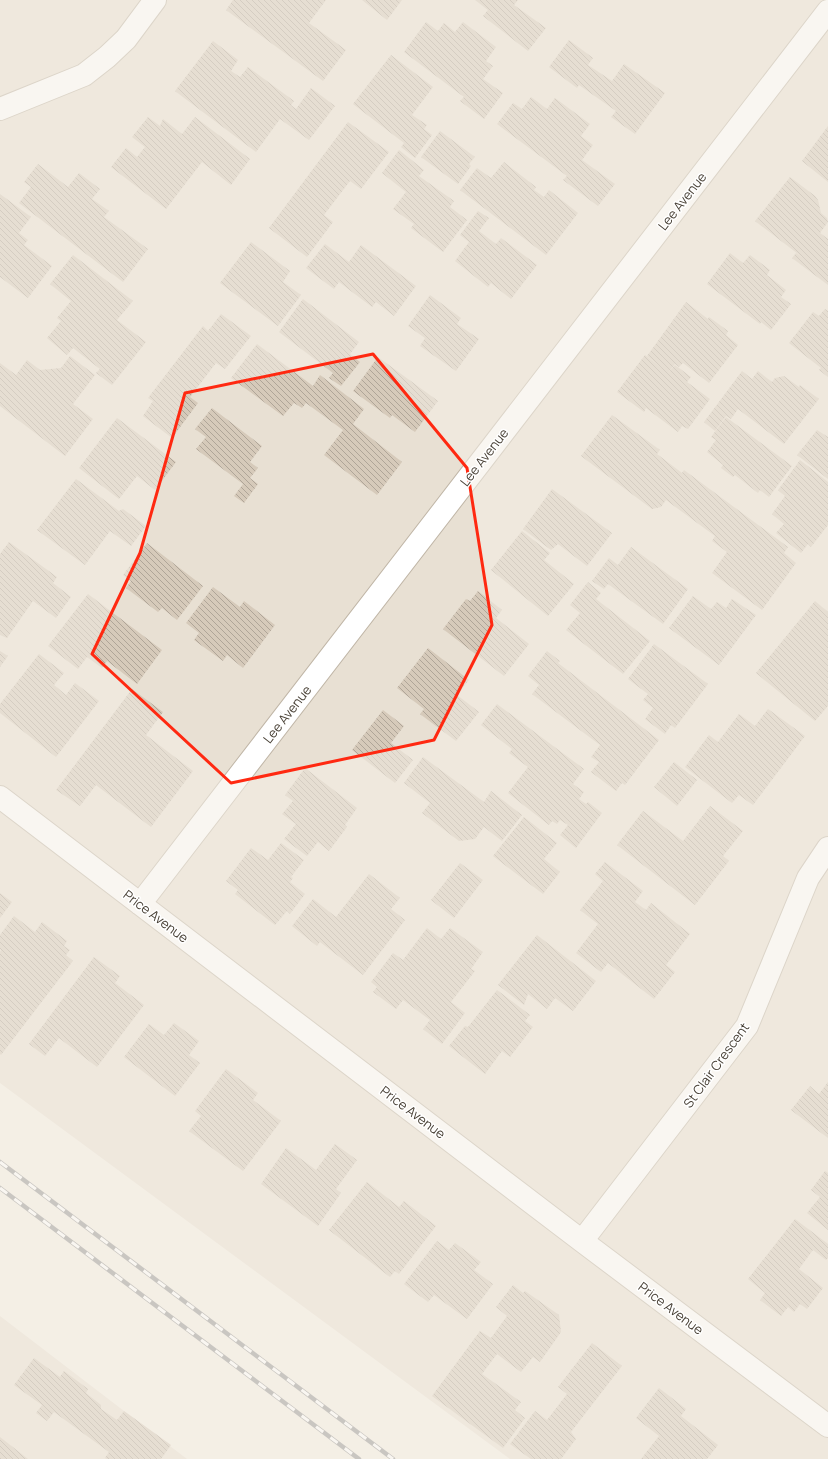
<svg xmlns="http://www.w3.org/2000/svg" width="828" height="1459" font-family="Manrope,sans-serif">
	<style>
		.residential { fill: #e8e0d3 }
		.building { fill: url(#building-back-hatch) }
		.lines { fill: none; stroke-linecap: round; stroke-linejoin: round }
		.street-casing { stroke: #c0b6a7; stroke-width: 24 }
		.street { stroke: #fff; stroke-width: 22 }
		.rail-casing { stroke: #969696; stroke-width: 4.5 }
		.rail { stroke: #fff; stroke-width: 3; stroke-dasharray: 9; stroke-linecap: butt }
		.marked { fill: none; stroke: #ff2911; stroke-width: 3; stroke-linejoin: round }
		.labels { text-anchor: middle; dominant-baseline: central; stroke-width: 3; stroke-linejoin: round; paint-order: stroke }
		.street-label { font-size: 13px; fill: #473f34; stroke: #fff }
	</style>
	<defs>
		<pattern id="building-back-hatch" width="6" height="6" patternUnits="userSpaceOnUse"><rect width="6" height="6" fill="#d6caba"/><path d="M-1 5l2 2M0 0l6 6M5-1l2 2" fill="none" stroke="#afa598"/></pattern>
	</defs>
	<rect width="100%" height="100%" fill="#f4efe5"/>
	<path class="residential" d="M0,0h828v1459h-318l-510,-376z
		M0,1316l124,95 63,48h-187z"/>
	<path class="building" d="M233,0h93l-17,23 37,27 -23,31 -97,-71z
		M362,0h40l-15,20z
		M475,0h43l-4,5 32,23 -18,23 -45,-35 5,-6z
		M426,22l12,9 6,-8 11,9 8,-10 33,25 -10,14 7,5 -10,13 20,14 -19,26 -24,-18 4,-4 -60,-45z
		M569,40l24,18 -5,7 24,16 12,-17 41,29 -30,41 -24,-17 5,-6 -37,-26 -2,3 -28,-21z
		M213,41l25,19 -7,11 9,6 8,-10 46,34 -3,4 5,4 15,-21 24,18 -26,34 -29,-21 -24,33 -81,-61z
		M391,55l42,32 -21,28 15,10 -3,4 8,6 -17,23 -14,-11 3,-4 -51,-39z
		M531,97l16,12 8,-11 35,26 -9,12 12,9 -11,15 33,24 -17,22 -35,-26 4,-4 -70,-52 16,-21 9,6z
		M148,117l12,9 3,-7 19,15 13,-17 55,42 -19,26 -29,-23 -36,47 -55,-42 15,-19 11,9 8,-10 -13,-10z
		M348,122l41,30 -28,37 -11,-8 -26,34 9,7 -26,35 -38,-29z
		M828,126v56l-26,-21z
		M440,131l35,26 -6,7 2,2 -13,18 -37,-27z
		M399,150l25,20 -5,6 35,25 -4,6 17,13 -24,32 -32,-24 3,-4 -21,-15 13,-17 -24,-19z
		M504,162l32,25 -2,3 10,7 5,-7 29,23 -32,42 -86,-65 17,-22 14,10z
		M38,164l30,23 11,-14 21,16 -8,10 17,12 -5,6 44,32 -25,33 -104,-79 12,-16 -7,-5z
		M790,177l25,19 3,4 3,13 6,5 1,4 -8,11 8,6v46l-36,-27 4,-5 6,4 -47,-36z
		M0,194l31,23 -12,16 9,7 -4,5 28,21 -24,32 -28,-21z
		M478,211l11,7 -10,13 17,13 5,-6 36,27 -26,34 -20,-16 -3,4 -33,-26 14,-19 -9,-7z
		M251,242l39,29 -7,11 18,13 -23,31 -58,-43z
		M325,244l24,18 12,-17 55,41 -22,30 -18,-14 -4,5 -33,-25 -5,7 -28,-21z
		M730,253l13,10 7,-8 20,15 -3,5 19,15 -5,7 10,7 -20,26 -10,-8 -1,2 -53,-40z
		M73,255l60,46 -16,19 29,22 -34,43 -16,-12 4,-4 -27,-21 -6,7 -20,-17 14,-17 -4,-3 14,-17 -21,-17z
		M430,295l31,23 -4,6 22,15 -23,32 -36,-25 5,-8 -17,-12z
		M303,299l56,43 -9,12 10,8 -19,24 -12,-8 4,-5 -54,-41z
		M686,302l22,17 1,-2 19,14 -2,4 12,10 -29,38 -26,-20 -4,4 -4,-3 -8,10 8,-9 16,12 -4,5 23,17 -22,30 -6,-3 -4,6 -32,-24 -2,4 -27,-20 28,-37 18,14 -16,-13z
		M825,309l3,2v66l-9,-7 2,-2 -32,-25 24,-31 6,4z
		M221,314l30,22 -26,33 -9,-6 -26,34 8,6 -26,35 -29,-22 10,-15 -5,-3 55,-72 5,5z
		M257,344l56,42 7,-11 44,34 -11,15 49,38 -25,33 -53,-40 19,-25 -37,-27 -4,5 -8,-5 -11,13 -52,-38z
		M70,356l25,19 -22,29 20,15 -28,37 -65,-50v-43l16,12 11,-15 13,10 21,-2z
		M378,357l60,44 -23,31 -23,-17 -2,3 -37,-27z
		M742,371l10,8 6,-8 14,11 3,-4 9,-2 15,11 1,-2 19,14 -35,45 -46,-35 -7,10 -5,-3 -11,15 -11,-9z
		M212,408l50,38 -12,16 8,6 -8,10 8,6 -14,19 -10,-7 9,-12 -47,-35 10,-12 -11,-8z
		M612,415l48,35 -3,4 25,19 2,-3 104,77 -4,6 12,10 -34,47 -50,-37 15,-21 -15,-11 3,-5 -49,-36 -5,7 -9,2 -71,-53z
		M726,417l66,49 -23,31 -9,-7 -2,3 -23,-18 -2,2 -12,-9 2,-3 -16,-13 9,-12 -5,-3z
		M117,418l59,44 -21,28 -18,-14 -18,23 -40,-31z
		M817,430l11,7v42l-31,-24z
		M800,460l28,22v43l-17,22 -3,-3 -7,9 -25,-20 8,-9 -12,-10 13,-18 -7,-6z
		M76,479l43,32 4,-2 23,17 -15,20 -21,-15 -25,34 -48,-35z
		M552,489l60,44 -25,33 -29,-22 -7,6 -28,-21z
		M522,531l28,22 -6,7 30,24 -26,32 -57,-46z
		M9,542l48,35 -4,6 18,14 -15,21 -23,-17 -26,37 -7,-3v-81z
		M147,543l56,43 -26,34 -15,-12 -4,4 -32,-24 5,-7 -8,-6z
		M631,547l57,42 -25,35 -55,-40 -4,5 -12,-8 17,-23 9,7z
		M588,582l13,11 -5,6 54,42 -27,33 -57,-44 14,-17 -10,-8z
		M213,587l27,20 4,-6 31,24 -32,43 -16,-13 -4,6 -29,-21 5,-7 -13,-10z
		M478,591l24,19 -6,8 33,26 -25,32 -61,-47 23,-30 4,2z
		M88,594l74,56 -25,34 -30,-23 -5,7 -15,-11 -9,12 -30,-23z
		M693,596l18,13 6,-7 9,6 6,-9 24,16 -37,50 -50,-37z
		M815,601l13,11v94l-13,15 -59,-48z
		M654,644l54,40 -33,44 -4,-3 -6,9 -20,-15 8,-11 -10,-8 5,-6 -20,-15z
		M428,648l41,32 -12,15 22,17 -23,29 -36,-27 4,-5 -27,-21z
		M0,651l8,5 -8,11z
		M547,651l13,10 -2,2 101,77 -34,45 -3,-2 -6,8 -25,-19 8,-10 -8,-5 9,-12 -68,-51 7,-9 -11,-9z
		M39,654l25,19 -10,12 12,10 9,-12 24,18 -43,56 -56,-44v-9z
		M132,689l31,23 -17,23 47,36 -42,56 -55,-42 -16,21 -24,-16z
		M497,704l87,65 -11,15 11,8 -5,7 7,5 2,-2 14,11 -26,35 -16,-13 8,-10 -8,-5 -3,4 -5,-3 -3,4 -41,-32 20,-26 -19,-14 3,-4 -31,-24z
		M768,709l37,27 -52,69 -14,-10 -7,8 -47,-36 24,-32 9,7 21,-28 16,12z
		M383,710l21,16 -13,17 22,17 -18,23 -43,-33z
		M423,757l61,45 7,-11 31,24 -20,26 -18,-14 -9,12 -16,2 -37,-28 8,-10 -26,-20z
		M674,762l23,18 -20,26 -23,-19z
		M305,768l52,40 -12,17 2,2 -18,24 -11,-9 -11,14 -23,-17 12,-15 -14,-10 11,-13 -8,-6z
		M710,806l33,25 -20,25 6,5 -34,44 -78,-60 26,-34 40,30z
		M524,817l33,26 -13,16 16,13 -17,22 -50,-38z
		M281,843l23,17 -13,17 2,1 -3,4 15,12 -15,20 -3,-3 -12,14 -40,-31 3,-4 -12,-9 25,-33 17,12z
		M605,862l38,29 -8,11 11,8 5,-7 39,31 -24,31 9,7 -21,27 -46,-36 -7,9 -25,-19 22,-29 -18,-14 23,-29 -8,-7z
		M460,863l23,17 -29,38 -23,-18z
		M369,874l31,24 -9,11 14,11 -42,55 -43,-33 -3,4 -25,-20 21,-27 23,18z
		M0,893l12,9 -12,16z
		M14,916l21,16 7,-10 25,19 -3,5 6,4 -4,5 7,6 -72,94 -1,-1v-102l1,-2 -1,-1v-14z
		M427,928l14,11 9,-11 33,24 -12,17 4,2 -24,31 14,11 -23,31 -19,-15 7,-9 -27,-20 -7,9 -23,-17 4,-5 -6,-5 22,-29 10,7z
		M537,935l59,46 -23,30 -18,-13 -8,11 -19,-15 -4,11 -26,-20z
		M94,957l26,19 -5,7 29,22 -47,62 -38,-29 -14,18 -16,-12z
		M497,990l33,25 -5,6 8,6 -23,30 -8,-6 -17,23 -36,-28 16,-20 3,1z
		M174,1023l25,18 -10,14 11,8 -25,33 -51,-39 25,-33 15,11z
		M226,1069l32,24 -5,7 28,21 -38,50 -54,-40 12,-15 -6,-5z
		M828,1082v56l-37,-28 19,-24 9,8z
		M335,1144l22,16 -21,29 5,4 -23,33 -57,-42 25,-36 30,22z
		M825,1171l3,2v57l-21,-17 13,-16 -9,-7z
		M367,1182l32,25 5,-6 32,25 -37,48 -4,-3 -5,6 -61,-47z
		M795,1219l33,25v14l-2,2 -13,-10 -14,19 24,19 -16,21 -7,-5 -6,8 -6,-5 -7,9 -21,-16 5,-7 -17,-14z
		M437,1241l12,9 6,-7 26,19 -7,8 19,14 -26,35 -33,-24 -6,7 -24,-18z
		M513,1285l10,8 2,-2 34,24 2,17 -21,30 -7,-5 -12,15 -24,-18 -15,20 39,28 -6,8 10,8 -22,30 -71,-52 48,-65 11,7 16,-22 -11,-9z
		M592,1343l30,23 -51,66 5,7 -15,20h-30l-21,-15 25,-33 12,9 20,-26 -9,-7z
		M34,1358l26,19 4,-6 24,18 -2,4 15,12v4l16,11 7,-9 47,34 -10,14h-54l-2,-1 4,-6 -55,-40 -7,9 -11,-8 6,-8 -28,-20z
		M659,1388l27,21 -5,7 37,29 -11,14h-66l18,-23 -23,-18z
		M0,1437l28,22h-28z"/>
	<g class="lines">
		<g class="street-casing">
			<path id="street" d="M0,109l84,-34 23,-18 19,-18 29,-39
				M0,797l582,444 246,185
				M140,904l688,-893
				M582,1241l165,-215 61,-148 20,-30"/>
		</g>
		<use href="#street" class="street"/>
		<g class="rail-casing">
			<path id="rail" d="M0,1162l393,297
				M0,1188l359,271"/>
		</g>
		<use href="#rail" class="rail"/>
	</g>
	<path d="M0 0H828V1459H0ZM373,354l94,114 25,157 -58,115 -203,43 -139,-129 48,-101 45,-160z" fill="#f4efe5" fill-opacity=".55" fill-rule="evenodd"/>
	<path class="marked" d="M373,354l94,114 25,157 -58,115 -203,43 -139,-129 48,-101 45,-160z"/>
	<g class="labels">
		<g class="street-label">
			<text transform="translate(682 201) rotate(-52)">Lee Avenue</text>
			<text transform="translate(484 457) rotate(-52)">Lee Avenue</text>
			<text transform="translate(287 714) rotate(-52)">Lee Avenue</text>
			<text transform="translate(156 916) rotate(37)">Price Avenue</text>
			<text transform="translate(716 1065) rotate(-54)">St Clair Crescent</text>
			<text transform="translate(413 1112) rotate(37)">Price Avenue</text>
			<text transform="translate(671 1308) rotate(37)">Price Avenue</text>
		</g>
	</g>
</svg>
